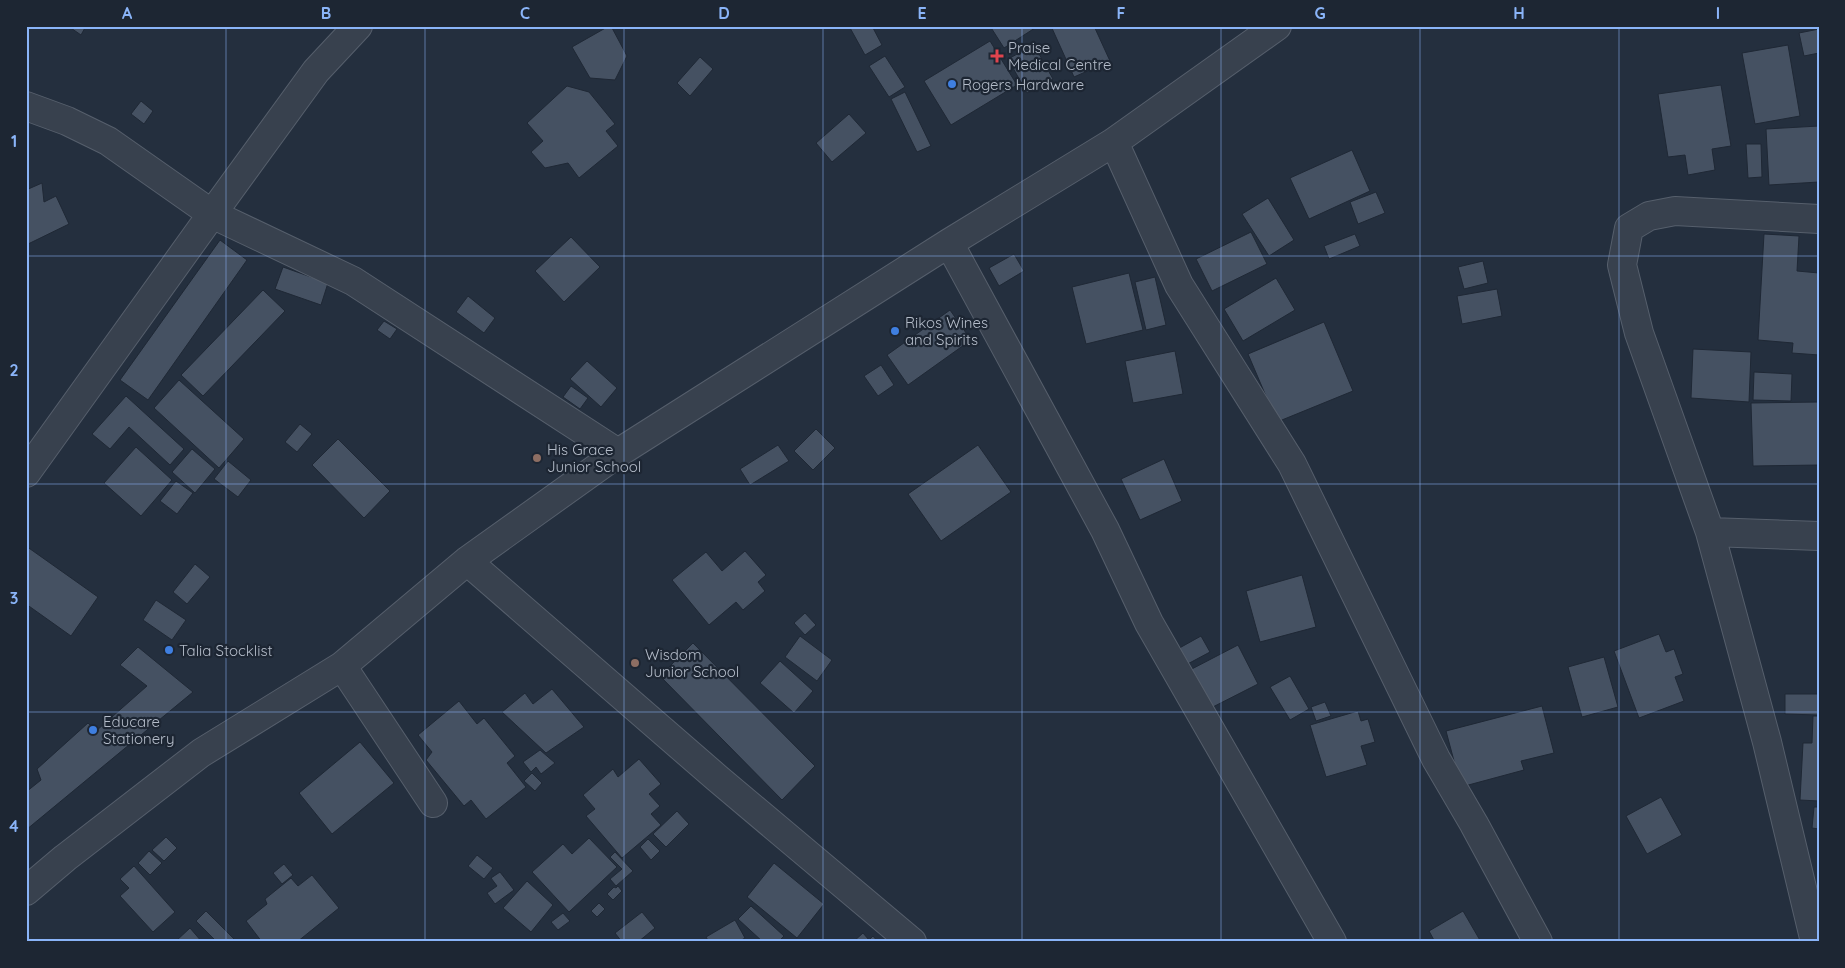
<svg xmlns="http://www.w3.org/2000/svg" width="1845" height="968" font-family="Quicksand,sans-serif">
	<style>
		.building { fill: #455162; stroke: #1f2835 }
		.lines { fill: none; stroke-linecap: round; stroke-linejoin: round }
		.minor-casing { stroke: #565f6c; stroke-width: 30 }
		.minor { stroke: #38414e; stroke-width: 28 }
		.grid { fill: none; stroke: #8ab4f8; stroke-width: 1; stroke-opacity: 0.55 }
		.health-dot { fill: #e0444e; stroke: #1d2633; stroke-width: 2 }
		.shop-dot { fill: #3f7fe0; stroke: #1d2633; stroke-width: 2 }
		.education-dot { fill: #8d6e63; stroke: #1d2633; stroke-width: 2 }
		.labels { text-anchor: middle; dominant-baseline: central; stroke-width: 4.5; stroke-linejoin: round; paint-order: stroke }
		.poi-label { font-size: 15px; fill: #b4bcc9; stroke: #1d2633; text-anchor: start }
		.neatline { fill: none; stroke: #8ab4f8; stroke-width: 2 }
		.grid-label { font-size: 16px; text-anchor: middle; font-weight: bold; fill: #8ab4f8 }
	</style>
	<rect width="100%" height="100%" fill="#242f3e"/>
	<path class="building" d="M68,26h18l-5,9z
		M609,26h2l16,30 -12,24 -25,-2 -18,-31z
		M849,26h23l10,19 -17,10z
		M990,26h48l-34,22z
		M1051,26h43l16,35 -36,16z
		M1819,29v24l-15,3 -5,-23z
		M990,41l27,44 -66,40 -27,-44z
		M1034,45l19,34 -26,14 -19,-34z
		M1788,45l12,71 -45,8 -13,-71z
		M885,56l20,31 -16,10 -20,-31z
		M700,57l13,12 -23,27 -13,-13z
		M1721,85l10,61 -19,3 3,21 -27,5 -3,-20 -17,2 -10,-63z
		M567,86l22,6 26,32 -9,7 12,15 -39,32 -11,-15 -23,5 -14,-16 12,-11 -16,-18z
		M905,92l26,54 -14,6 -26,-53z
		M141,101l12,10 -9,13 -13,-10z
		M849,114l17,19 -34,29 -16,-19z
		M1819,126v56l-50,3 -3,-56z
		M1746,144h15l1,33 -14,1z
		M1352,150l18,41 -61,28 -19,-41z
		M42,183l2,19 12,-6 13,28 -43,21v-55z
		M1376,192l9,21 -27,11 -8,-22z
		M1268,198l26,42 -25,16 -27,-42z
		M1251,232l16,32 -55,27 -16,-32z
		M1355,234l5,12 -31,13 -5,-13z
		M1764,234l35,2 -2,35 22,2v82l-27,-2 1,-10 -35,-3z
		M571,237l29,30 -36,35 -29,-31z
		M220,240l27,20 -99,140 -28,-20z
		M1014,254l10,17 -25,15 -10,-18z
		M1483,261l5,22 -24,6 -6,-22z
		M283,267l45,16 -7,22 -46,-16z
		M1129,273l14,57 -57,14 -14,-57z
		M1155,277l11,48 -20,5 -11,-48z
		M1276,278l19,32 -52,31 -19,-32z
		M1497,289l5,27 -40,8 -5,-28z
		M263,290l22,21 -82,85 -22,-21z
		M468,296l27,22 -11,15 -28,-21z
		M950,310l21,30 -63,45 -21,-30z
		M384,321l13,8 -7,10 -13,-9z
		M1324,322l29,69 -76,31 -29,-68z
		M1693,349l58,3 -2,50 -58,-4z
		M1175,351l8,43 -50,9 -8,-42z
		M587,361l30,27 -16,19 -31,-28z
		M881,365l13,20 -16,11 -14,-20z
		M1754,372l38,2 -1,27 -38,-1z
		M179,380l65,59 -25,29 -65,-60z
		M571,386l17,12 -8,11 -17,-12z
		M126,396l58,53 -14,16 -41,-38 -19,22 -18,-15z
		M1819,402v63l-66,1 -2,-63z
		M300,424l12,10 -15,18 -12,-10z
		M816,429l19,19 -22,22 -19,-19z
		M338,439l52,52 -26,27 -52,-53z
		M778,445l11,16 -39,24 -10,-16z
		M978,445l33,47 -70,49 -33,-47z
		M136,447l36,33 -31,36 -37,-33z
		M192,449l23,20 -20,24 -23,-21z
		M1164,459l18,42 -42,19 -19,-41z
		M228,461l23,19 -13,17 -24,-18z
		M176,481l17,12 -16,21 -17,-13z
		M26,546l72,51 -27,39 -45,-32z
		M745,551l21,24 -8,7 7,9 -22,19 -7,-8 -27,23 -37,-45 34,-28 16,19z
		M195,564l15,13 -23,27 -14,-12z
		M1302,575l14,52 -56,15 -14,-51z
		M156,600l30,20 -14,20 -29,-20z
		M805,613l11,12 -11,10 -11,-12z
		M1659,634l7,18 8,-3 9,25 -8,3 9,24 -45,17 -25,-67z
		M800,636l32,24 -15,21 -32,-24z
		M1201,636l9,16 -28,15 -8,-16z
		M693,643l122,123 -33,34 -122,-124z
		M1238,645l20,39 -53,27 -19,-39z
		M138,647l55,45 -167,138v-38l15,-12 -4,-11 51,-46 8,8 51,-45 -27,-21z
		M1604,657l14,50 -36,10 -14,-50z
		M780,661l33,30 -19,22 -34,-30z
		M1290,676l19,33 -19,11 -20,-33z
		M552,689l32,38 -38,26 -44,-41 23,-19 8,11z
		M1785,694h34v21l-34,-1z
		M459,701l18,23 7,-6 31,38 -8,7 19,24 -40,32 -15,-19 -7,6 -38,-46 6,-8 -14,-17z
		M1325,702l6,14 -15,5 -5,-14z
		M1542,706l12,47 -33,8 3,9 -63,17 -15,-56z
		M1358,711l3,10 7,-2 7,23 -14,4 6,19 -41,12 -16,-52z
		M1813,716h6v85l-19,-1 3,-57h9z
		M360,742l34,41 -62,51 -33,-41z
		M540,750l15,13 -14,11 -5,-7 -5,5 -8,-10z
		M639,759l22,25 -12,10 11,12 -9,8 10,11 -39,33 -36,-42 9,-7 -12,-14 30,-26 5,8z
		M532,773l10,10 -7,8 -11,-10z
		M1661,797l21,38 -35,19 -21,-38z
		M1814,807h5v22l-7,-1z
		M677,811l12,13 -23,23 -13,-13z
		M166,837l11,11 -13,13 -12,-11z
		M589,838l28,29 -48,45 -37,-40 31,-28 9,10z
		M648,839l12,12 -9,9 -11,-13z
		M149,851l13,12 -12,12 -12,-12z
		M615,852l18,19 -17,15 -6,-7 12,-10 -12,-12z
		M477,855l16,13 -9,11 -16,-13z
		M774,863l50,41 -27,34 -50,-41z
		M284,864l9,11 -11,9 -9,-11z
		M134,866l41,46 -22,20 -33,-36 9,-8 -9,-9z
		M500,872l14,18 -19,14 -8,-11 10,-7 -6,-8z
		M312,875l27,33 -42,34h-35l-16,-21 21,-17 -2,-5 26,-21 7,8z
		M527,881l26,24 -22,27 -28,-24z
		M618,886l4,5 -9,9 -6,-6 7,-7 2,1z
		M599,903l6,6 -8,8 -6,-6z
		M751,906l33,30 -6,6h-15l-25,-23z
		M206,911l28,28 -3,3h-14l-21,-21z
		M1463,911l18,31h-46l-6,-11z
		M642,912l13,16 -17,14h-16l-7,-9z
		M563,913l7,8 -12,9 -7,-8z
		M735,920l10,18 -7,4h-29l-3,-5z
		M190,928l12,14h-25l-1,-1z
		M863,933l6,7 4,-4 5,6h-25z"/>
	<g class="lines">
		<g class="minor-casing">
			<path id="minor" d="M26,106l41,15 41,20 104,73 141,67 265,172
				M1114,142l65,143 113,179 144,295 38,65 64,118
				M949,243l156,287 44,93 183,319
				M26,473l186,-259 104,-143 42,-45
				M1710,532l109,4
				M467,561l250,217 195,164
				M342,666l91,137
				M26,891l39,-33 136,-105 141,-87 125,-105 151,-108 331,-210 165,-101 163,-116
				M1815,942l-48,-200 -57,-210 -71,-199 -17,-68 7,-37 20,-12 26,-5 144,8"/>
		</g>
		<use href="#minor" class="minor"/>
	</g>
	<path class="grid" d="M226,26v916M425,26v916M624,26v916M823,26v916M1022,26v916M1221,26v916M1420,26v916M1619,26v916M26,256h1793M26,484h1793M26,712h1793"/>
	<path class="health-dot" d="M994.5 48.5h5v5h5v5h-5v5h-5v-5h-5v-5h5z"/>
	<g class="shop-dot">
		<circle cx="952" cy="84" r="5"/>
		<circle cx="895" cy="331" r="5"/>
		<circle cx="169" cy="650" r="5"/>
		<circle cx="93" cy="730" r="5"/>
	</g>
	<g class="education-dot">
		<circle cx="537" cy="458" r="5"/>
		<circle cx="635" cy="663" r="5"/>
	</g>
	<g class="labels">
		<g class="poi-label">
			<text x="1008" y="47">Praise<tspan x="1008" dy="17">Medical Centre</tspan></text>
			<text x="962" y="84">Rogers Hardware</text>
			<text x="905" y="322">Rikos Wines<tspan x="905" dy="17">and Spirits</tspan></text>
			<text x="547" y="449">His Grace<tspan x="547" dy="17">Junior School</tspan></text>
			<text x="179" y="650">Talia Stocklist</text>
			<text x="645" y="654">Wisdom<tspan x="645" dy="17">Junior School</tspan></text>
			<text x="103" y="721">Educare<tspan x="103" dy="17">Stationery</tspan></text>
		</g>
	</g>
	<rect width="1845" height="968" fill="none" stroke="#1d2633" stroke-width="55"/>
	<rect x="28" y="28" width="1790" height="912" class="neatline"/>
	<g class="grid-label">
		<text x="127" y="19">A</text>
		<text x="326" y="19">B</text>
		<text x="525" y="19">C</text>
		<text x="724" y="19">D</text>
		<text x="922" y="19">E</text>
		<text x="1121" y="19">F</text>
		<text x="1320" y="19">G</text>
		<text x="1519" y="19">H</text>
		<text x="1718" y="19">I</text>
		<text x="14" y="147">1</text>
		<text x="14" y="376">2</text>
		<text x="14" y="604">3</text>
		<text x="14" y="832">4</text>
	</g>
</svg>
